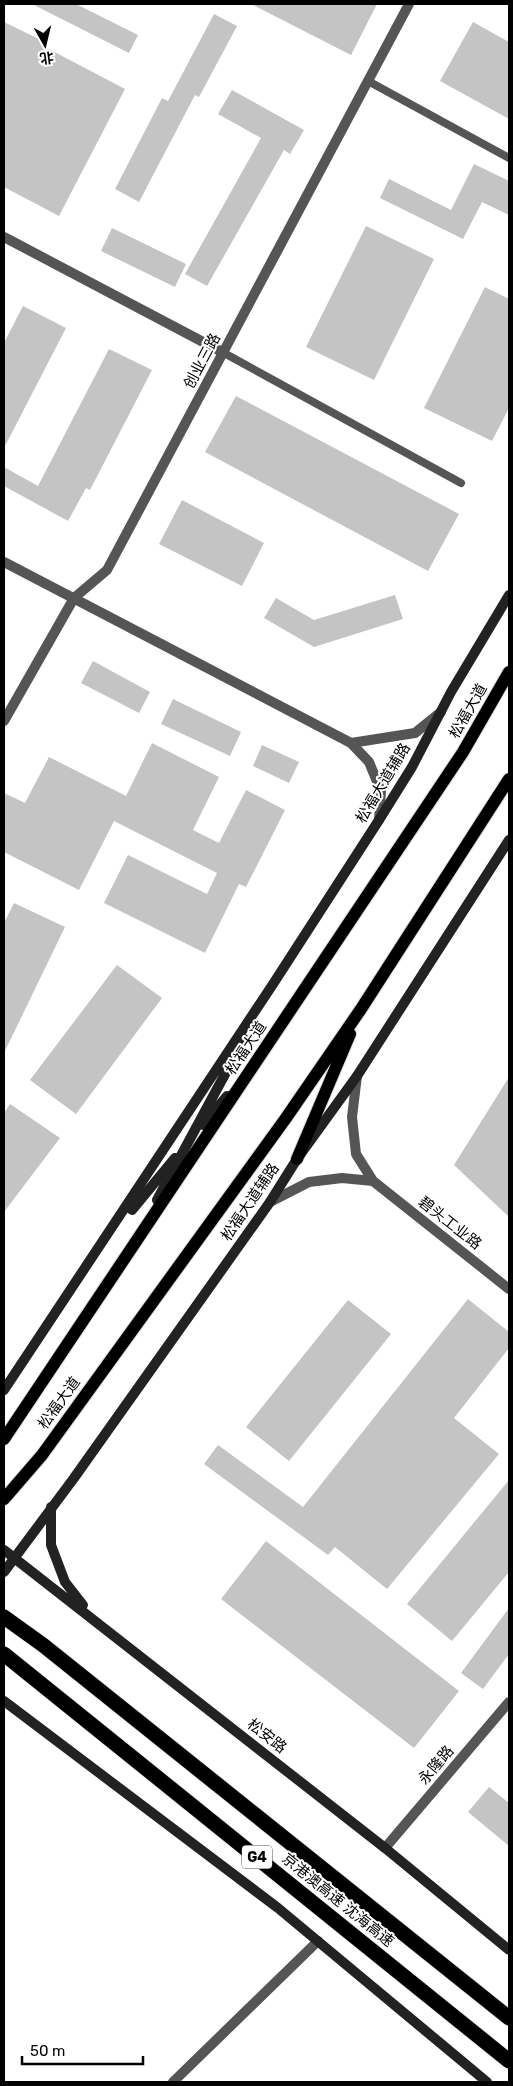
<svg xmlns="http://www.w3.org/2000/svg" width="513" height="2086" font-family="Rubik,'Noto Sans SC',sans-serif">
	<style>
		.building { fill: #c4c4c4 }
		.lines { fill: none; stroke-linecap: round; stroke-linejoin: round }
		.primary-casing { stroke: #dbdbdb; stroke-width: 14 }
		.highway-casing { stroke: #dbdbdb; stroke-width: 16 }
		.lane { stroke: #555; stroke-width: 8 }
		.street { stroke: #555; stroke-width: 10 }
		.secondary { stroke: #222; stroke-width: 10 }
		.primary { stroke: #000; stroke-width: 12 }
		.highway { stroke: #000; stroke-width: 15 }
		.labels { text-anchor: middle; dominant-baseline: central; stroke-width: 4; stroke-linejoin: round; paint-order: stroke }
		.shield { fill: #fff; stroke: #4c4c4c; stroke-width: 1 }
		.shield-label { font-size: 14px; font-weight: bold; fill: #000 }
		.street-label { font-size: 15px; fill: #000; stroke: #fff }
	</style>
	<rect width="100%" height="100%" fill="#fff"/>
	<path class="building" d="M32,4h44l62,31 -9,18z
		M251,4h126l-26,51z
		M214,14l23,12 -38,71 -4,-2 -56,107 -24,-13 47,-91 6,3z
		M4,22l41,20 -2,4 82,43 -66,127 -55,-29z
		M473,22l36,20v77l-69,-38z
		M232,90l72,40 -14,24 -6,-4 -77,136 -22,-12 76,-136 -43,-24z
		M474,164l35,17v34l-27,-13 -19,37 -83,-41 9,-19 62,31z
		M366,226l68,33 -60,121 -68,-33z
		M112,228l74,36 -11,23 -74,-36z
		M485,287l24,12v109l-17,33 -68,-33z
		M23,306l43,22 -62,120v-105z
		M109,349l43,21 -62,120 -4,-2 -18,33 -64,-35v-19l34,19z
		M236,396l223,118 -31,57 -223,-119z
		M182,500l82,43 -22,43 -83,-42z
		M395,595l8,24 -89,28 -50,-29 12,-20 38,22z
		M93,661l57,31 -11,21 -58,-30z
		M173,699l68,33 -11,24 -69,-32z
		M152,743l67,34 -26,53 26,13 27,-53 39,20 -39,77 -7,-3 -34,69 -101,-50 24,-48 79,39 10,-21 -103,-52 -35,69 -75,-38v-59l21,10 24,-46 77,39z
		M262,745l37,17 -10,21 -36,-17z
		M14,903l51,24 -61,126v-130z
		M117,965l45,33 -86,116 -46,-34z
		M509,1077v140l-55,-52z
		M10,1104l50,34 -56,74v-99z
		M468,1299l41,33v16l-55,70 45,36 -112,135 -52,-42 -7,8 -124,-91 14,-19 85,62z
		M348,1300l43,34 -102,127 -43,-34z
		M509,1480v92l-57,69 -45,-37z
		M266,1541l193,150 -45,57 -193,-149z
		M509,1608v46l-26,35 -22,-16z
		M489,1787l20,16v43l-41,-34z"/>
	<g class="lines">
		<g class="primary-casing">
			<path id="primary" d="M297,1159l53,-125
				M4,1439l459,-687 46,-80
				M4,1499l38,-44 244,-337 75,-109 148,-230"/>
		</g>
		<g class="highway-casing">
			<path id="highway" d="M4,1617l39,28 466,373
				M4,1654l505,407"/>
		</g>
		<path class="lane" d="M368,81l141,77
			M224,353l237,130"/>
		<path class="street" d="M4,237l220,116
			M4,562l347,181 18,19 12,29 -2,29
			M4,721l70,-123 33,-28 302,-566
			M351,743l64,-10 26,-21
			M373,1181l136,108
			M270,1202l39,-20 33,-4 31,3 -17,-27 -4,-37 5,-41
			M385,1848l124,-146
			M173,2082l145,-141"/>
		<path class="secondary" d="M203,1125l24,-29
			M157,1200l87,-161
			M132,1210l43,-52
			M4,1390l271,-409 104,-161 33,-53 39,-75 58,-97
			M51,1507v38l14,37 18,23
			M4,1550l381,298 124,102
			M4,1572l70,-94 196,-276 27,-43 60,-83 152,-236
			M4,1701l274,207 209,174"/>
		<use href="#primary" class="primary"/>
		<use href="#highway" class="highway"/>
	</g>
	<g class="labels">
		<rect class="shield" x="242" y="1845.5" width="30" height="23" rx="4"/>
		<g class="shield-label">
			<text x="257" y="1857">G4</text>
		</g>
		<g class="street-label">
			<text transform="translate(202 361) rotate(-62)">创业三路</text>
			<text transform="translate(468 711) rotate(-60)">松福大道</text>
			<text transform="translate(383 783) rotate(-59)">松福大道辅路</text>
			<text transform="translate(246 1048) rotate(-56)">松福大道</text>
			<text transform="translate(250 1202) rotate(-56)">松福大道辅路</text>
			<text transform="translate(450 1223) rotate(38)">碧头工业路</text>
			<text transform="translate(59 1403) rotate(-54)">松福大道</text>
			<text transform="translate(267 1736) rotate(38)">松安路</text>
			<text transform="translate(436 1765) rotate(-50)">永隆路</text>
			<text transform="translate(338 1900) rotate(39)">京港澳高速 沈海高速</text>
		</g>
	</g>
	<rect width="513" height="2086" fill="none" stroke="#000000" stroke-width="10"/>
	<g transform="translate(45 45) rotate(172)" stroke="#ffffff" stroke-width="4" paint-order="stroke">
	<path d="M0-4L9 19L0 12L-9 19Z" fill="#000000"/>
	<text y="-8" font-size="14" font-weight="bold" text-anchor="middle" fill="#000000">北</text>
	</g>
	<path d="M22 2056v8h121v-8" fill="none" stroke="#000000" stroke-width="2.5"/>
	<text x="30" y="2056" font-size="15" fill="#000000" stroke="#ffffff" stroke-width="4" paint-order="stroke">50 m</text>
</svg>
